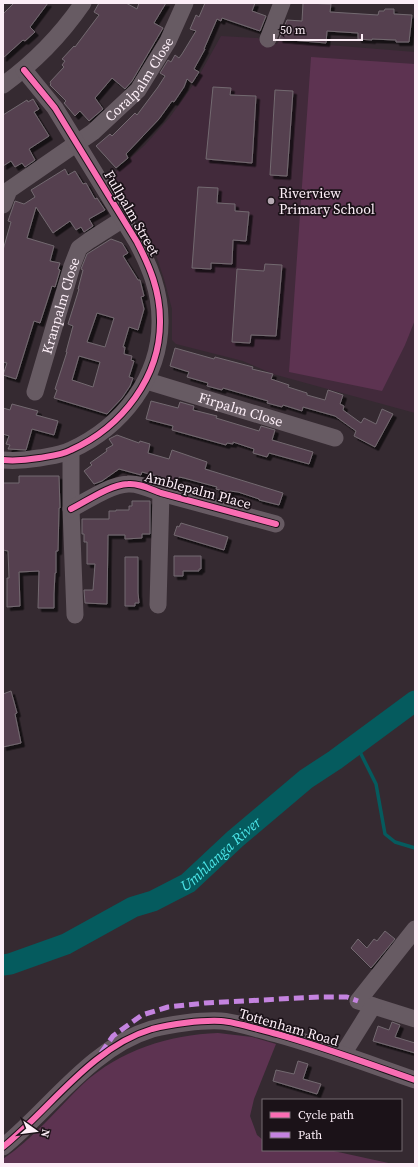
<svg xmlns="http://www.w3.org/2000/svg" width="418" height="1167" font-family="'Source Serif 4',serif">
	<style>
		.built { fill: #422a3b }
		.green { fill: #5d3351 }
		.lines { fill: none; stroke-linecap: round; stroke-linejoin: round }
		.stream { stroke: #055b5e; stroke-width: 3.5 }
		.river { stroke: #055b5e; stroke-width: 21 }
		.building { fill: #54414f; stroke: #736970; fill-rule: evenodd; filter: url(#shadow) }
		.minor { stroke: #675b63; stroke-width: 17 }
		.quiet { stroke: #c483df; stroke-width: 5; stroke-dasharray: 10 5; stroke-linecap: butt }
		.cycleway-casing { stroke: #1b1218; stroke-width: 8 }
		.cycleway { stroke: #f96db3; stroke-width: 6 }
		.poi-dot { fill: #b6a9b2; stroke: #1b1218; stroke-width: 1.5 }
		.labels { text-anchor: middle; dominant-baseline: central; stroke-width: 3.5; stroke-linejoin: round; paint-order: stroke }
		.street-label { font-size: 14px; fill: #fceef7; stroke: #1b1218 }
		.poi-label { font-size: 14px; fill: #fceef7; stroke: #1b1218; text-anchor: start }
		.water-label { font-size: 15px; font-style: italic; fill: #4ae3e6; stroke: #1b1218 }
	</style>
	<defs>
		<filter id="shadow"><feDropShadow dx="3.5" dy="3.5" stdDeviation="0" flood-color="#0009"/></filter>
	</defs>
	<rect width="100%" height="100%" fill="#352a31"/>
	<path class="built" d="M221,36l37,2 6,5 13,1 2,-3 136,11v361l-142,-39 -30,-13 -67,-17 -4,-4v-31l-8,-30 -8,-24 -15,-30 -30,-49 34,-31 25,-28 26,-36z"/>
	<path class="green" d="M311,57l104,7v256l-10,25 -23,46 -93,-19z
		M218,1033l34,4 24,7 -22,55 -4,17 7,19 6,5v10h66l64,14h-390v-5c30,-20 54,-50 80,-75 37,-34 86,-49 135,-51z"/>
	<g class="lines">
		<path class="stream" d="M356,744l20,40 9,50 10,8 20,6"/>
		<path class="river" id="s1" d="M3,965l7,-1 56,-20 67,-37 20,-6 35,-18 47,-44 71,-60 29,-19 80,-59"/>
	</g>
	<path class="building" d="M14,3h34l-18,24 5,5 -10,9 -2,-1 -20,18v-44z
		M99,3h27l11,6 2,-6h27l-12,20 9,5 -31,53 -7,8 -13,-11 -17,20 8,11 -14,12 -9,-10 -5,5 -11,-13 2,-2 -16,-16 1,-1 -1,-2 14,-15 -2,-2 3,-4 -3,-2 12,-13 1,1 24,-32 -5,-3z
		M205,3h50l-3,8 14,5 -6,15 -38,-13 -1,3 -4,-2 -13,30h1l-11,20 5,3 -7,11 -5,-4 -3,8 -10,15 -2,-1 -13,18 -33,35 2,4 -12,10 -20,-22 14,-12 2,2 23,-23 2,2 21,-28 7,-11 -5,-3 8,-13 3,2 4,-7 4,3 3,-4 14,-23 -6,-2 6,-14 3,2z
		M303,3l28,1 -1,8 48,3 1,-4h5l1,-2h9v5l18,1 -3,27h-13v-2l-24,-1v1l-14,-1v-6l-31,-2 -1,12 -47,-4 8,-19 15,1z
		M213,87l18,1 -1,7 26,1 -4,67 -46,-4z
		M275,90l18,1 -6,85 -17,-1z
		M33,99l6,10 -5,3 15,24 -20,13 6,11 -10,7 -3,-4 -7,4 -4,-6 -8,5v-51l24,-15 1,2z
		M65,169l3,6 7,-4 8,13 3,-1 9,16 2,-1 8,12 -16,9 4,7 -9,6 -3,-5 -5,3 -6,-9 -17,12 -17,-26 -9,31 27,8 -4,15 10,2 -2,6 2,1 -5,17 -3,-1 -12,37 -6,-2 -18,58 -13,-4 4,-12 -4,-1v-112l8,-28 -3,-1 7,-20 9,3 11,-7 -4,-7z
		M198,187l20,1 -1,15 18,1v7l14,1 -3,29 -13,-1 -1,24 -21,-1v6l-19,-1z
		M111,239l11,4 6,10 -5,3 15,24h2l4,16 -3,1 3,12 -6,21 -9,-3 -6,20h2l-1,7 8,2 -1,4 3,1 -5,16 4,1 -3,8 -8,12 -15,16 -53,-16 3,-8 -2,-1 12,-37h-1l7,-26 -5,-2 11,-35h-1l5,-19 -2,-1 6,-15zM97,313l17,5 -9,29 -18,-5zM79,356l21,6 -7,25 -21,-7z
		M265,264l17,1 -6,71 -25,-1 -1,8 -18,-1 5,-73 27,2z
		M175,348l39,11 1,-2 38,10 -1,2 21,5 -2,5 18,6 -1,2 19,6v2l18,5 3,-10 15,5 -3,9 4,2 -1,4 18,13 3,-5 12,6 6,-15 11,5 -18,33 -21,-11 2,-5 -21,-15 -32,-9 -1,4 -19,-6 -1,2 -15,-4 1,-2 -45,-13 -1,2 -15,-4 1,-3 -21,-6 2,-5 -19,-6z
		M151,401l27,7 2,-6 14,4 -1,4 24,6 -1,2 43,13 2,-5 14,4 -3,10 41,12 -4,12 -40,-11 -2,4 -14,-4 1,-4 -21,-7v2l-6,-1 -1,2 -54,-15 1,-4 -27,-7z
		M12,404l26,7 -2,4 22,6 -4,14 -22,-6 -6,21 -18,-1 2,-4 -4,-1 3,-8 -6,-2v-26l7,2z
		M117,435l22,8 1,-2 10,3 -2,9 21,6 3,-9 35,12 -2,7 78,24 -4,12 -20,-5v-1l-21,-7 -8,-1v2l-14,-4 1,-2 -33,-9 -5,-1 -2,7 -14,-4 1,-2 -22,-6 -1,3 -22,-6 -17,12 -8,3 -10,-13 8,-6 -2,-2 17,-12 -1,-2 7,-4 -4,-6z
		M19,476h40l1,32h-1l-1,43h-2v22h-1l-1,21v14h-16l1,-37 -20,1 1,34 -13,1v-29h2l-1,-27 -5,-1v-67h16z
		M132,501h18v33h-8v4l-17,1v-4h-17l-1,69 -22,-1 -1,-13h9l2,-26h-8v-22h-3v-8h-2v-15h27v-8h7v-1h13v-4h3z
		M181,523l47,14 -4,13 -50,-15 3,-9 2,1z
		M174,556h27v13h-2v2h-16v5h-9z
		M125,557h13v36l1,10h-4v3h-10z
		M11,691l6,22 -2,1 6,29 -18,4v-53z
		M385,931l10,8 -24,29 -20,-20 7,-9 9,9 7,-9 3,2z
		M392,1022l8,3 -5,12 20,6v10l-42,-12 5,-15 11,4z
		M298,1061l10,3 -5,15 18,5 -4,10 -44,-13 3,-11 18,4z"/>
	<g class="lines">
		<g class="minor">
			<path d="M268,39l14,-36"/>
			<path d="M3,85c32,-23 58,-50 80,-82"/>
			<path id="s2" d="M3,205l6,-15 84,-58 45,-42 30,-49 17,-38"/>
			<path id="s3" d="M147,381l188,57"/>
			<path id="s4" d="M35,392l37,-126 7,-18 11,-8 33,-21"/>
			<path d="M71,451v58l4,106"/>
			<path d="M3,460c12,1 24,0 36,-2 11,-2 23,-3 32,-8 51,-23 90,-73 89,-130 0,-29 -10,-53 -23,-78l-82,-134 -31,-38"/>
			<path d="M71,509c16,-8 38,-24 57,-25 11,-1 22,5 33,9l115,31"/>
			<path d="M158,605l3,-112"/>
			<path d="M415,929l-57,72 57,18"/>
			<path d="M343,1054l30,-48"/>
			<path d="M3,1147c33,-27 60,-61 93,-87 16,-13 36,-25 56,-31 19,-5 49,-9 69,-8 16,1 39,9 56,13 47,13 92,30 138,46"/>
		</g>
		<path class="quiet" d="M101,1053l12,-17 29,-21 26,-8 37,-4 114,-6h28l11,4"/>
		<g class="cycleway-casing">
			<path id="cycleway" d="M3,460c12,1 24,0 36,-2 11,-2 23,-3 32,-8 51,-23 90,-73 89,-130 0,-29 -10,-53 -23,-78l-82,-134 -31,-38
				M71,509c16,-8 38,-24 57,-25 11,-1 22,5 33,9l115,31
				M3,1147c33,-27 60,-61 93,-87 16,-13 36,-25 56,-31 19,-5 49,-9 69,-8 16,1 39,9 56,13 47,13 92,30 138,46"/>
		</g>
		<use href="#cycleway" class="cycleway"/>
	</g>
	<circle class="poi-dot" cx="271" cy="201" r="4"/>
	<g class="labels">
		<g class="street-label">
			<text stroke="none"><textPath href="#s2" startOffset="189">Coralpalm Close</textPath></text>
			<text transform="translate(132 213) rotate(60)">Fullpalm Street</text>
			<text stroke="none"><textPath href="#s4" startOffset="90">Kranpalm Close</textPath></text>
			<text stroke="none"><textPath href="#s3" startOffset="98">Firpalm Close</textPath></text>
			<text transform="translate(198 490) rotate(15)">Amblepalm Place</text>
			<text transform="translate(289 1027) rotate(16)">Tottenham Road</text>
		</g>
		<g class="poi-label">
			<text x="279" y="193">Riverview<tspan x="279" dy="16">Primary School</tspan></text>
		</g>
		<g class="water-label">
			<text stroke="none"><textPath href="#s1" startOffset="247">Umhlanga River</textPath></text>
		</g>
	</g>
	<rect width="418" height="1167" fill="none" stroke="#fceef7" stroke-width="8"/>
	<rect x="262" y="1099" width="140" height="52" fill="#1b1218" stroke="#756a71"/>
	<rect x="270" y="1112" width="20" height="6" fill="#f96db3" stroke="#756a71"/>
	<text x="298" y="1119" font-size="12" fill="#fceef7">Cycle path</text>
	<rect x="270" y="1132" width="20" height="6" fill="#c483df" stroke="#756a71"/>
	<text x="298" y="1139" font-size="12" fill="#fceef7">Path</text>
	<g transform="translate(36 1131) rotate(104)" stroke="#1b1218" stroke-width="3" paint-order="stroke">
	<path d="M0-3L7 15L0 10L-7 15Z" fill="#fceef7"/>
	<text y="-6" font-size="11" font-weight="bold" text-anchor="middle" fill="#fceef7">N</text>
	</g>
	<path d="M274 34v6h88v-6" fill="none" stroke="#fceef7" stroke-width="2"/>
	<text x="280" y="34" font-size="12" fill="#fceef7" stroke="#1b1218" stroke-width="3" paint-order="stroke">50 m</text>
</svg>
